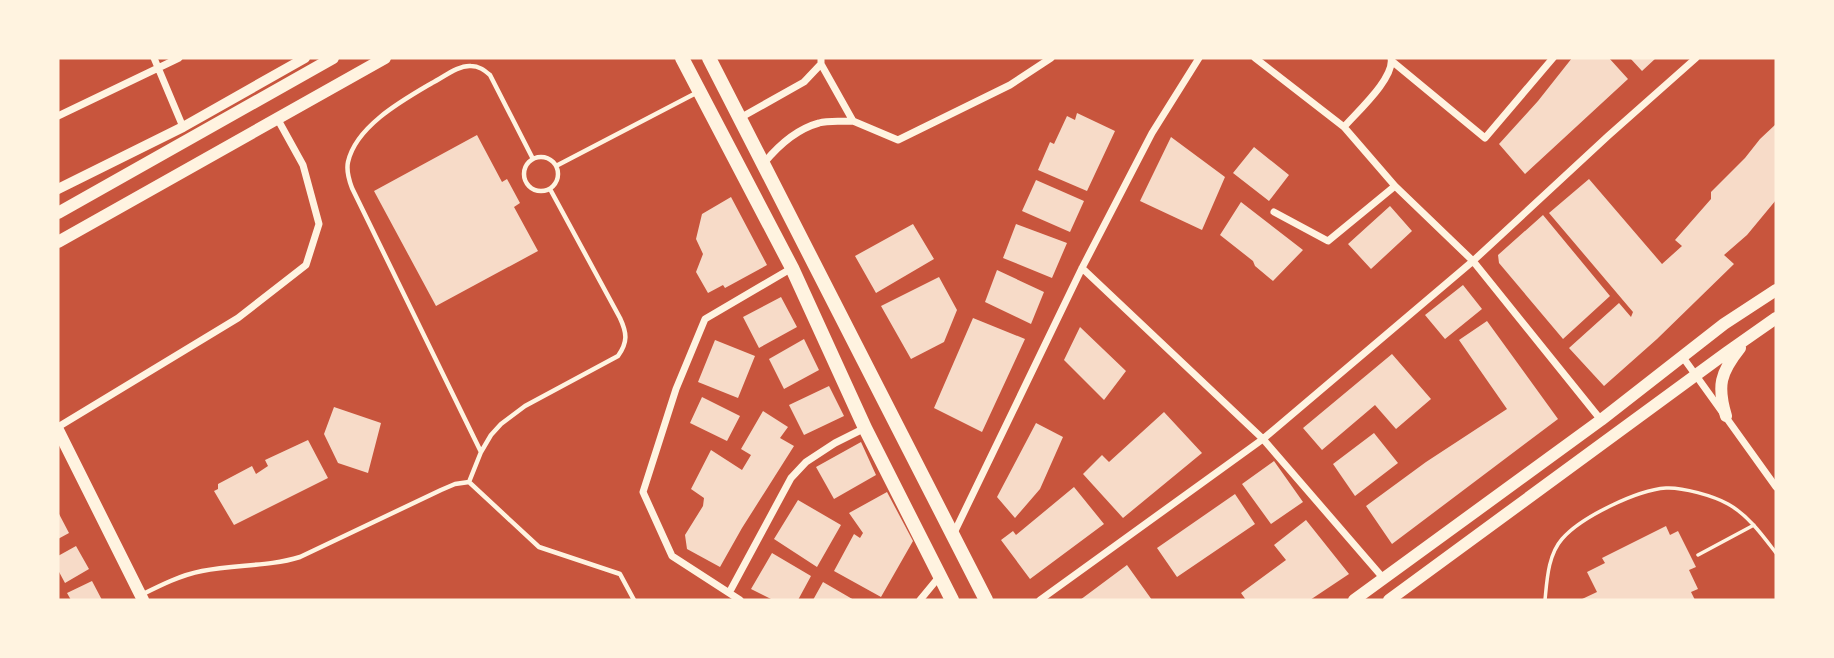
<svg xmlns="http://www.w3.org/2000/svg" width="1834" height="658" font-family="Cabin,sans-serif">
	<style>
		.building { fill: #f7dbc8 }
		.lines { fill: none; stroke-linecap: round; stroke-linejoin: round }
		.path { stroke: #fff3e0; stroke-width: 3.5 }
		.service { stroke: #fff3e0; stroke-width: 4.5 }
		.minor { stroke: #fff3e0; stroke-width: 7 }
		.tertiary { stroke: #fff3e0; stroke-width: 10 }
		.secondary { stroke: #fff3e0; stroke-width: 12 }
		.primary { stroke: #fff3e0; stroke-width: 14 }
	</style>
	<rect width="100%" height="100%" fill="#c8553d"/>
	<path class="building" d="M1572,58h37l19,21 -103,95 -26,-30 39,-43z
		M1630,58h26l-14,13z
		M1077,113l38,18 -28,60 -49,-21 12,-28 4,2 13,-28 8,4z
		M1776,124v76l-29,35 -23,20 10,9 -77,75 -53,47 -35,-38 50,-45 12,14 2,-5 -84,-99 40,-34 73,85 20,-18 -7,-6 36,-41v-7l34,-34 15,-19z
		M477,135l25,47 5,-3 13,24 -6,4 24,44 -102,55 -62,-115z
		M1171,137l54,40 -23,53 -62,-29z
		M1254,147l35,28 -20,26 -36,-28z
		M1036,180l48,21 -14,31 -48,-21z
		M731,197l36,68 -42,23 -2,-3 -15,8 -12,-21 7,-18 -7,-15 6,-25z
		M1241,202l62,48 -30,31 -18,-15 -2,-5 -33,-26z
		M1390,206l22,25 -41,38 -23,-25z
		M1543,215l67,81 -47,43 -64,-76 -1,-8z
		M913,224l21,35 -58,34 -21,-37z
		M1016,224l51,19 -15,35 -49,-20z
		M997,270l47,22 -13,32 -46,-22z
		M939,277l18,33 -13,32 -33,17 -30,-53z
		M1463,285l19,24 -37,30 -20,-24z
		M781,297l16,30 -38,21 -16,-31z
		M973,318l52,21 -43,93 -48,-24z
		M1487,321l71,98 -166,125 -26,-38 60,-44 81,-53 -48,-69z
		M1080,327l46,44 -22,29 -40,-40z
		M804,339l15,31 -35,19 -15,-30z
		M715,340l40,16 -17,42 -40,-16z
		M1392,354l39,45 -35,30 -21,-24 -53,45 -19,-22z
		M829,386l15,30 -40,19 -15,-30z
		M702,397l38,19 -13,25 -37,-18z
		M334,407l47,16 -13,50 -30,-10 -14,-29z
		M763,411l25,16 -8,11 14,8 -52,82 -22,39 -33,-18 -2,-14 18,-29 1,-8 -13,-9 20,-39 31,20 9,-15 -10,-6z
		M1164,412l38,41 -79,65 -40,-44 19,-19 7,7z
		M1036,423l27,14 -23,52 -25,29 -18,-21z
		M1374,433l24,30 -43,33 -22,-32z
		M308,440l20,38 -94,47 -20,-34 4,-2v-5l34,-18 4,8 12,-8 -3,-6z
		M861,442l15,33 -42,24 -18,-32z
		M1274,461l29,41 -32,22 -29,-40z
		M1074,487l30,37 -74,55 -29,-39 12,-9 3,4z
		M887,492l26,49 -32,56 -47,-26 20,-37 6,4 3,-5 -14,-20z
		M1235,494l20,30 -78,53 -20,-29z
		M798,500l43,25 -24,42 -43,-28z
		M58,512l11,21 -11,6z
		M1306,520l43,54 -39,26h-64l-5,-7 45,-33 -12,-15z
		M1666,526l4,9 8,-4 18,36 -7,3 9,19 -7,3 4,8h-115l17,-8 -10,-20 18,-9 -3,-5z
		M76,546l13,23 -24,14 -7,-13v-14z
		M772,553l39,23 -13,24h-25l-22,-11z
		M1127,565l25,35h-72z
		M92,581l10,19h-31l-4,-7z
		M823,582l31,18h-41z"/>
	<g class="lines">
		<path class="path" d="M1698,555l56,-30
			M1545,600c2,-20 3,-45 17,-61 19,-22 75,-49 104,-51 16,-1 48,8 62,16 20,11 35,32 48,49"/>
		<path class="service" d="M524 174a17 17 0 1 1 34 0a17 17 0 1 1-34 0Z
			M556,166l142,-74
			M481,452l-129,-264c-3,-8 -6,-17 -4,-26 8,-36 55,-62 84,-79 12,-6 26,-18 39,-17 8,0 13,4 19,9l43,84
			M469,482l12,-30 10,-17 10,-11 24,-18 93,-50c10,-14 9,-23 2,-38l-70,-129
			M141,595c20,-10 40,-20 61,-24 33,-7 66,-4 98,-14l141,-67 14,-6 14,-2 70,65 81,27 14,26"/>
		<path class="minor" d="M154,58l29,69
			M1255,58l89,69 51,59 78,75 128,159
			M1393,62l92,76 68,-80
			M821,64l32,57 45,19 112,-55 41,-27
			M58,116l121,-58
			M740,118l64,-36 17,-18v-6
			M1344,127c13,-15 51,-49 47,-69
			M764,163c14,-17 33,-34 55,-40 10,-3 23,-1 34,-2
			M1274,212l54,29 67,-55
			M1082,268l181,171 121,140
			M1682,356l94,131
			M58,427l180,-109 68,-53 13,-41 -16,-59 -26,-47
			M953,535l129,-267 70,-135 47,-75
			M729,593l62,-115 15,-16 29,-19 30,-15
			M740,600l-68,-44 -29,-64 33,-103 29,-70 87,-51
			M920,600l19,-23
			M1040,600l223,-161 210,-178 135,-125 88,-78"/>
		<path class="tertiary" d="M58,189l125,-62 122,-69"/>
		<path class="secondary" d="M58,213l275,-155
			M58,242l327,-184
			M1726,416c-9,-30 -6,-43 14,-68
			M58,430l85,170
			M1354,600l247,-180 123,-96 52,-34
			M1389,600l337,-247 50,-35"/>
		<path class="primary" d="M682,58l110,210 73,160 87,172
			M709,58l277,542"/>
	</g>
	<rect width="1834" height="658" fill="none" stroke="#fff3e0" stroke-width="119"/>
</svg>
